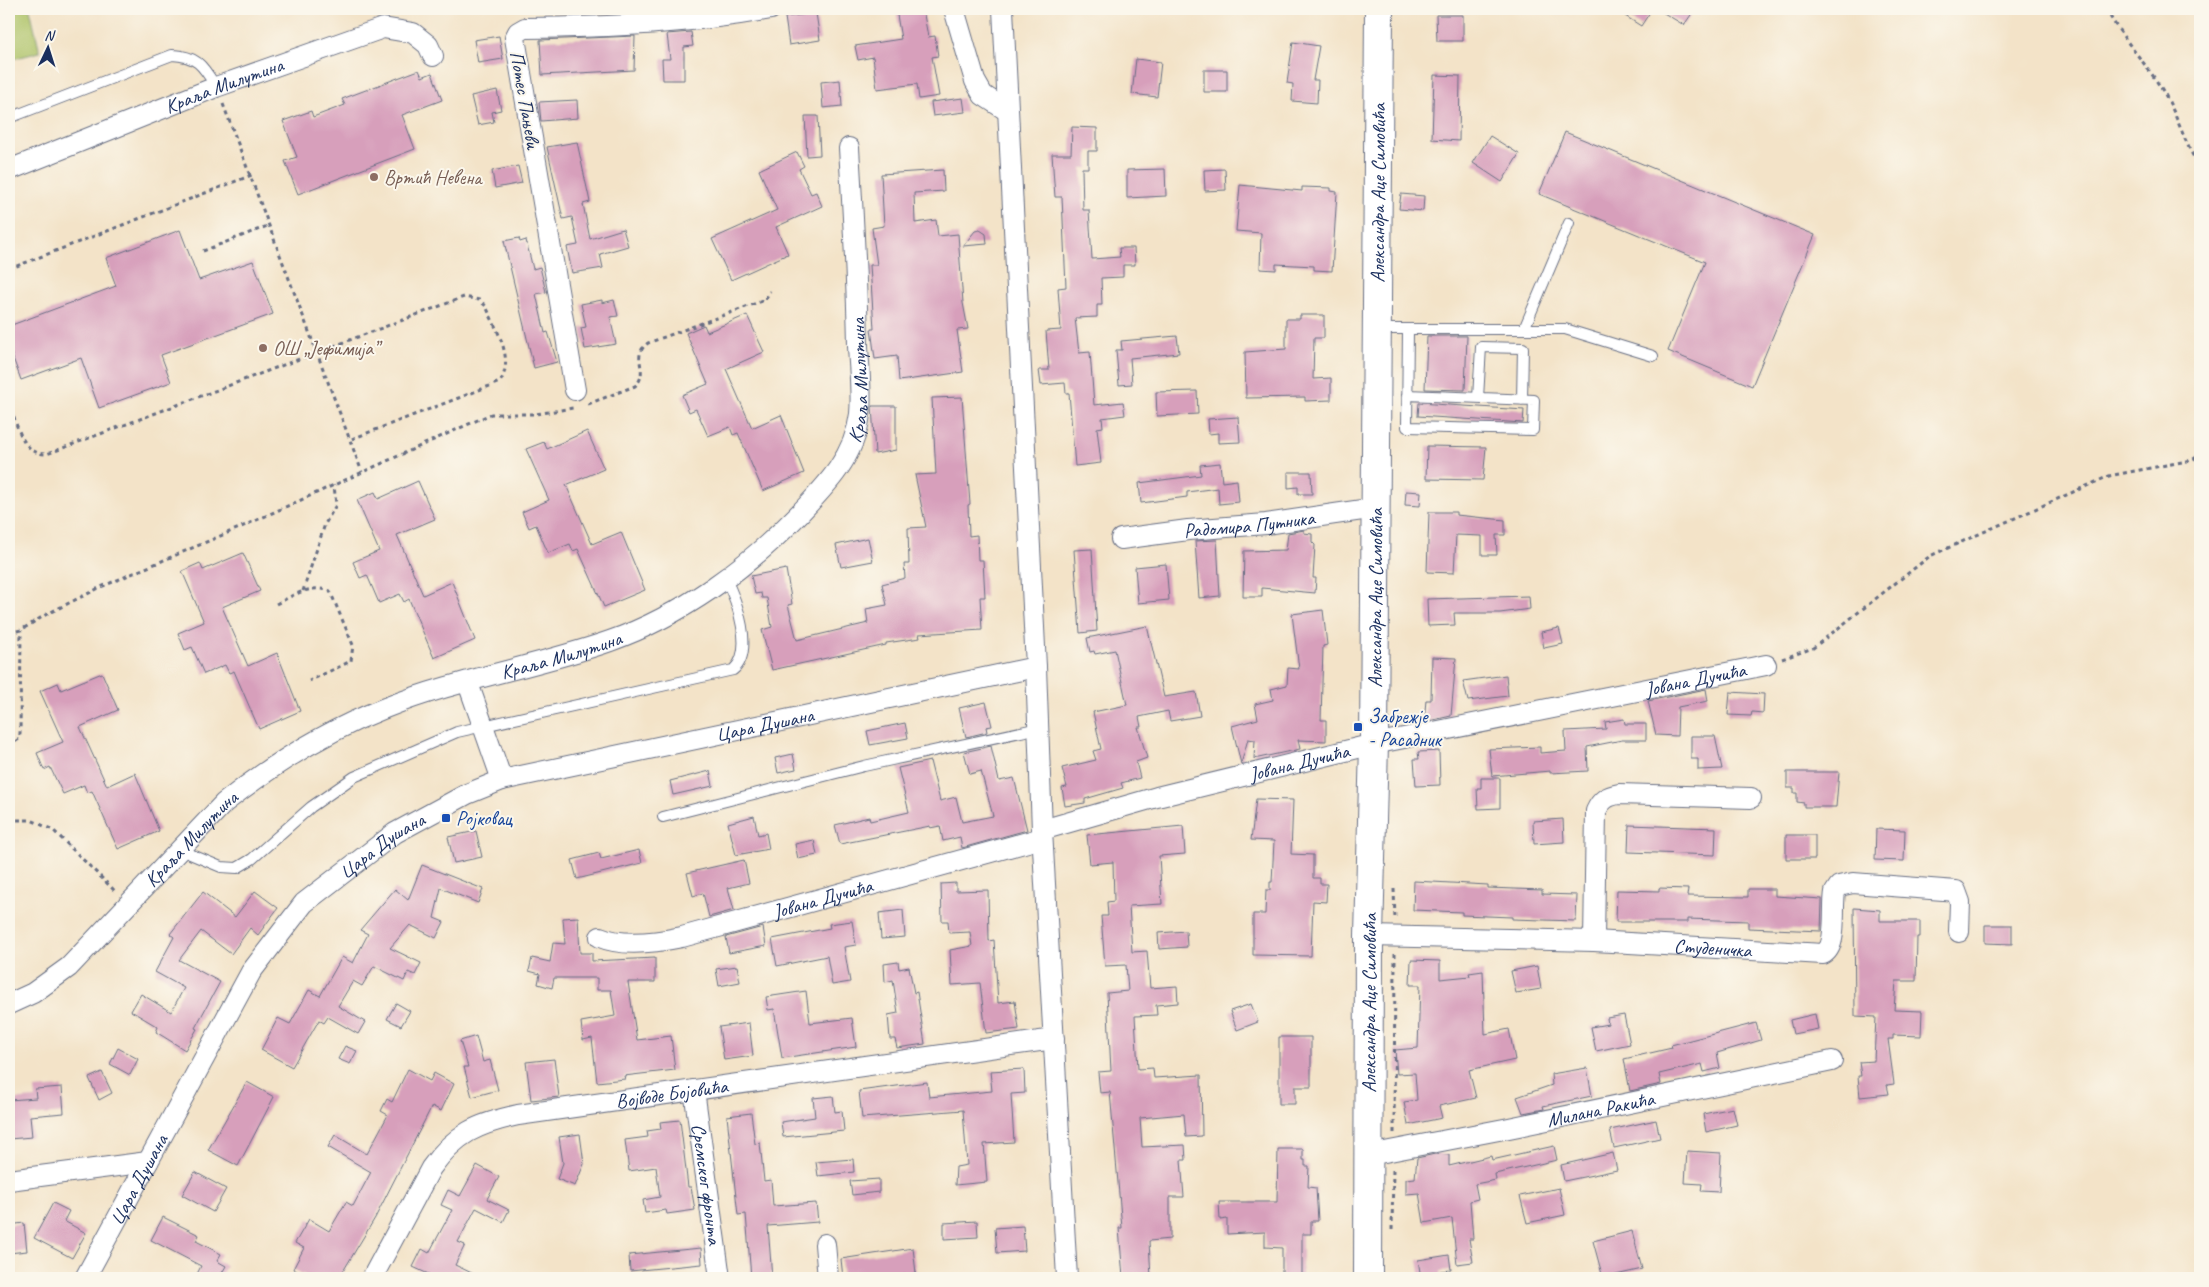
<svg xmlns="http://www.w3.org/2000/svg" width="2209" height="1287" font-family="Caveat,sans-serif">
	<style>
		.green { fill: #aec368; stroke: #647963 }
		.building { fill: #d79fbb }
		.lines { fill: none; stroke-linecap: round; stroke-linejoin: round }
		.lane-casing { stroke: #676e83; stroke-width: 12 }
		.street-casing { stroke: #676e83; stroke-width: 22 }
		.secondary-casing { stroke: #676e83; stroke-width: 30 }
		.path { stroke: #676e83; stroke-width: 3; stroke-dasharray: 4 4; stroke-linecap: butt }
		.lane { stroke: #fff; stroke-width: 10 }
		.street { stroke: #fff; stroke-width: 20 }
		.secondary { stroke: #fff; stroke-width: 28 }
		.education-dot { fill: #8d6e63; stroke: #fbf7ec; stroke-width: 2 }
		.transit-dot { fill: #1a4fb4; stroke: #fbf7ec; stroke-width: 2 }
		.labels { text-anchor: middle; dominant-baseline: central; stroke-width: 4; stroke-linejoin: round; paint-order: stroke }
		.street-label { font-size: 20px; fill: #1b2f5e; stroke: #fbf7ec }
		.education-label { font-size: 20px; fill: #785e54; stroke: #fbf7ec; text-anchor: start }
		.transit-label { font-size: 20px; fill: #164399; stroke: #fbf7ec; text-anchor: start }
	</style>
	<rect width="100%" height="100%" fill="#fbf7ec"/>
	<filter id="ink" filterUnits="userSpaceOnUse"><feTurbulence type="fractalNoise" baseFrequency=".02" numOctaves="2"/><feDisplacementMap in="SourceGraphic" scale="10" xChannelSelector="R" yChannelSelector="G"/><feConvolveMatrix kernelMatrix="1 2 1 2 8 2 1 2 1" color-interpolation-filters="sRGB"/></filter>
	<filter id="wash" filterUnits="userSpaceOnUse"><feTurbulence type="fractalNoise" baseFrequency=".0096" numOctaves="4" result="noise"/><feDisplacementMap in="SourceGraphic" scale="20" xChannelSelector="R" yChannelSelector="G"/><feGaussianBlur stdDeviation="1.12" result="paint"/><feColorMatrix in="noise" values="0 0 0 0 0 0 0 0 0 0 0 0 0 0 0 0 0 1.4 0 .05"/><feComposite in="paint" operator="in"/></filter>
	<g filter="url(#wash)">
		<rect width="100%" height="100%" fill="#f3e3c8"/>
		<path class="green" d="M9,9h21l10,43 -31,8z"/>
		<g id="blocks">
			<path class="building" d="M896,9h27l5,28 7,-1 3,20 -6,1 7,39 -20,3 -2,-15 -40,5 -4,-32 -15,3 -3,-14 46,-7z
				M1614,9h38l-11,17z
				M1657,9h38l-11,16z
				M816,13l4,27 -31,5 -4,-28z
				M1436,15h27v26h-26z
				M691,32l2,14 -9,1v33h-21l-1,-21h8l-3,-25z
				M499,36l4,23 -25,4 -4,-23z
				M635,36l-1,34 -92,5 -2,-35z
				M1293,42l26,4 -6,34h5l-1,23 -25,-2 1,-17 -6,-1z
				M1136,59l25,3 -4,35 -25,-3z
				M419,70l3,7 10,-4 10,27 -40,15 13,34 -117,45 -13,-33 12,-4 -14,-36 28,-10 2,6 32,-12 -3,-6z
				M1204,70h23v22h-23z
				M1434,75l26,1 -1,65 -27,-2z
				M840,80l2,26 -19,2 -2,-26z
				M497,90l4,20 -9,2 2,10 -16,3 -7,-29z
				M963,98l2,14 -32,4 -2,-14z
				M577,100l1,18 -37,3 -2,-19z
				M805,116h13l2,39 -13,1z
				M1072,127l25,1v23h-9v17h-6l1,42h6l3,49 28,-2 -1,-9h15l1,17h-12v12l-22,1 1,27h-5v12l-22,1 4,35 11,-1 4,53 29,-3 2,13 -23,3 1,9 -6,1 4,35 -26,3 -6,-73h-3l-1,-10 -24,2 -2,-15h10l-3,-39 15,-1 -3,-42 8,-1 -4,-90h-7l-3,-43h19z
				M1565,132l250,103 -63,151 -84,-35 37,-89 -166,-68z
				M1490,136l29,18 -17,28 -29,-19z
				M577,142l13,60 -7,2 7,35 33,-10 5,17 -28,8 3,14 -31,5 -5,-26 11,-2 -6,-28 -9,2 -16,-72z
				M797,152l7,14 -5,3 12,25 5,-2 6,14 -46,21 12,27 -57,26 -19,-41 65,-29 -18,-40z
				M518,166l4,17 -27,5 -3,-17z
				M1165,169l1,27 -39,2v-28z
				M1225,169l1,21 -21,1 -1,-21z
				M943,170l1,21 -30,2 1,30 21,-3 2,16 20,-2 5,69 5,26 -11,1 6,42 -64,9 -2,-25 -22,3 -4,-30h3l-4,-64h7l-5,-37 12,-2 -3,-52z
				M1240,185l62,6v-4l29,1v3l6,1 -5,79 -18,-1v-4l-38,-2v6l-16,-1 1,-36 -25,-2z
				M1401,194l23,2 -1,15 -24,-2z
				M180,230l19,50 54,-19 20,53 -112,41 10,27 -72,26 -18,-50 -60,22 -12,-33v-21l107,-40 -10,-28z
				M980,230l6,4 1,10 -24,2 12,-15z
				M519,238l1,4 6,-2 7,29 7,-2 6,25 -10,2 9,39 3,-1 9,30 -23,6 -30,-127z
				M602,300v3l12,-3 4,16 -8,1 6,27 -31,5 -4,-21 5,-1 -5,-23z
				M747,315l17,37 -38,17 26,59 29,-13 23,58 -41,18 -25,-58 -5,2 -3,-8 -22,9 -12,-27 -7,3 -7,-17 26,-11 -22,-51 18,-8 3,7z
				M1300,315h24v23h-10l-1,41 18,-1v22l-26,1v-4l-59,1 -1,-46 41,-3v-30h14z
				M1177,336l2,17 -49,5 2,26 -13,1 -3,-35h6l-1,-9z
				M1427,336h40l-2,54 -40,-1z
				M1197,391l1,23 -41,2 -1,-24z
				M962,397l8,107 -2,1 1,31 8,-1 1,25h5l2,37h-5l2,33 -63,4 1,4 -34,5v2l-114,25 -10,-40 10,-3 -5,-29h-5l-1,-5 -6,1 -4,-18 35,-7 6,35 -4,1 9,35 71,-17 -2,-14 21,-4 -5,-21 23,-6 -1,-14h5l-1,-36 18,-1 -11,-52 21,-1 -4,-76z
				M1419,403l105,7 -1,13 -105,-7z
				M872,406h24v44l-21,4z
				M1238,417l2,25 -22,1v-10l-9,1 -1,-15z
				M587,431l17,38 -38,16 26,59 29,-12 24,58 -41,17 -26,-58 -5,2 -3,-7 -22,9 -12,-28 -7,3 -7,-16 27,-12 -23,-51 18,-7 3,7z
				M1427,446l59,1 -3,33 -57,-1z
				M1220,463l2,19 15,-2 2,22 -20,2 -1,-16 -31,4v5l-46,6 -2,-20 62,-8 -1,-10z
				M1288,472h23l1,22h-14v-7l-10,1z
				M418,481l17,38 -38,16 26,60 29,-13 23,58 -41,18 -25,-59 -5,3 -4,-8 -21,9 -12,-28 -7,3 -7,-16 26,-11 -22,-51 18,-8 3,7z
				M1406,491l15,1 -1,14 -15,-1z
				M1429,512h27v3l49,5v15h-9l1,20h-15v-19l-26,-1 -2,38 -27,-1z
				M1304,530v3l8,1v8l3,3 -2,33h3l-1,15 -53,-5v9h-19l1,-46 42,-1 2,-17z
				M868,538l5,23 -32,6 -5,-22z
				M1217,540l3,56 -21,2 -4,-57z
				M1092,549l5,82 -17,2 -6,-83z
				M243,553l17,38 -38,16 26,59 29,-13 23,58 -41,18 -25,-58 -5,2 -4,-8 -21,9 -12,-27 -7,3 -7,-17 26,-11 -22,-51 18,-8 3,7z
				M1166,564l3,36 -31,3 -3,-36z
				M1529,596l1,13 -30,4h-46l1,12 -27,1 -1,-27z
				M1323,610l4,35 -4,1 -2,74h5v21l-28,-1 2,9 -46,10 1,-19 -7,-1 -7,25 -9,-38 26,-7 -3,-15 18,-4 -2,-11 16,-4 1,-17 11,1 -7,-55z
				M1147,626l17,71 32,-5 4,24 -30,5 -2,-10 -29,6 2,10h-3l9,31 -11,4 4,16 -19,5 2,5 -38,11v4l-20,3 -3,-18 5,-1 -5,-19 34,-8 -3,-9 8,-2 -8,-37 34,-7 -12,-55 -20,4 -1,-3 -4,1 -3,-14z
				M1559,628l4,16 -19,4 -3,-16z
				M1432,657l24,1 -5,58 -27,6 2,-22h5z
				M102,673l16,37 -38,17 27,59 28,-13 24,58 -41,18 -26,-58 -5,2 -3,-8 -21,9 -13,-27 -6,3 -7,-17 26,-11 -23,-51 18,-8 3,7z
				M1506,675l2,21 -40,5 -5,-20z
				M1706,689l2,12 -30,6 -1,29 -21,-1 -8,-34z
				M1730,692l34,2 -1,19 -11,-1 -1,4 -23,-1z
				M986,702l6,24 -6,1 1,5 -21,5 -7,-29z
				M1624,719l1,5h21v16h-24l-35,7 1,24 -38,2v-2l-58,5 -3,-27 51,-2v6l26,-2 -1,-20 41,-2 -1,-7z
				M905,723l3,15 -38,7 -3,-14z
				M1691,736h24l7,33 -24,1v-11h-7z
				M991,746l8,35 15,-3 13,52 -65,18 -2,-11 -17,4 -3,-15 -10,2v-2l-90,18 -5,-19 34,-8 1,4 39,-9 -11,-44 32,-7 10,40 16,-4 6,25 31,-6 -12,-45 -11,3 -6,-22z
				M1439,751l1,34 -24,1 -2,-27h5l-1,-7z
				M793,754l3,15 -18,4 -3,-15z
				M710,771l3,15 -40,9 -3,-14z
				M1787,772h52l-3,35h-32v-4l-7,-1v-9h-3v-5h-7z
				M1481,778h19v30l-22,1 -1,-21h4z
				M1256,799l37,1 -2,54 22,1v23h7v6h7l-1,18 -13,-1 -2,55 -58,-1v-41h12l1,-24h4v-8h2l2,-41 -23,-1z
				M754,816l4,19 8,-2 3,16 -33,6 -8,-32z
				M1563,819l1,23 -30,2 -1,-23z
				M1629,825l87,3 -1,27 -87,-3z
				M1183,826l2,28 -26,2 3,48 -33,2 3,46 15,-1 3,37 27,-2 1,17 -22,2 1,10 -22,1 3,53 15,-1 1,10 47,-3 1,61 -16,1 -2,-23 -44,4 2,29 43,-2 1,15h-5l3,37h-14v42l-21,2 2,37h-28l-4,-50h3l-12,-136 -10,1 -2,-21 13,-1 -4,-78 21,-2 -2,-26 -21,1 -4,-50h7l-1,-14 7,-1 -1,-39 -23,2 -3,-29z
				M1876,829l29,1 -1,31 -29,-1z
				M476,831l6,26 -28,6 -6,-26z
				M1786,835h29v24h-29z
				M814,840l3,15 -19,4 -3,-15z
				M639,850l3,13 -65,16 -5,-19 27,-7 2,6z
				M744,860l5,23 -21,5 6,22 -25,7 -6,-24 -10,3 -6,-23z
				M422,865l61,24 -5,14 -37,-15 -7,30 10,4 -8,16 -26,-13 -20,23 31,15 -6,12 -7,-3 -4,9 -30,-15 -12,20 -9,-5 -15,25 27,16 -7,12 -30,-17 -4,6 -5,-3 -27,47 -31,-17 17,-32 12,6 19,-34 11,6 22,-39 11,6 15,-29 -8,-4 35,-41 13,11z
				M1414,881l74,4v3l54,2v4l35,1 -1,26 -64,-2v-2l-50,-2v-3l-49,-2z
				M956,883v8l32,-1 1,51 5,-1 4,63 17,-2 4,28 -33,4 -6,-50 -28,2 -2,-35 22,-4 -2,-14 -21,1 -1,-12h-6l-1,-37z
				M1659,888l29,1 -1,7 61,1v-8h27v7l47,3 -1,32 -73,-3v-7l-61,-2v3h-71l1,-32 42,1z
				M255,891l23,17 -20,27 -8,-7 -19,26 -30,-23 -22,29 41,22 -25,46 2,1 -12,21 -29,-18 2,-5 -27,-16 10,-17 30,18 13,-24 -29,-16 19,-35 -4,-3 33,-42 32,25z
				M1854,908l26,2v11h40v16h-3l-1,44h-20l-2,29 28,1 -1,25 -28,-1v4h-5l6,45 -7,1 2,9 -29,3 -2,-21h3l-2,-14 15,-1 2,-44 -21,-1z
				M903,910l2,27 -24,2 -2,-26z
				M578,917l2,36h12v8l63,-3v24h-27l9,58 34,-4 4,34 -51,6 1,3 -28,3 -5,-44 -9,2 -2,-18 34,-6 -4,-26h-14v-12h-43l-2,10 -14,-4 2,-10 -11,-3 3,-13 18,4 3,-19 12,1 -2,-26z
				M852,921l4,24 -12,2 6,35 -18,3 -5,-29 -50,10 -5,-27 58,-11 -1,-4z
				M1985,925h27v19l-27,-1z
				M763,927l3,19 -37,7 -3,-16z
				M1186,931l1,16 -28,2 -1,-16z
				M1411,960l29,1v18l30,-3 -1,-3 14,-2 2,63 24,-5 6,31 -46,10 7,28 -37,8 3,12 -34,7 -4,-23 13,-2 -2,-27 -18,1 -2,-24 23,-2 2,-63h-10z
				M898,962l1,7 10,-2 5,26 3,-1 8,52 -28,4 -2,-9h-5l-2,-24 10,-2 -5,-33 -8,2 -1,-18z
				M737,966l3,16 -21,4 -3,-17z
				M1537,966l4,23 -25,4 -5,-22z
				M806,991l4,32 42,-5 4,29 -74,11 -8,-49 -6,1 -2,-13z
				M396,1003l14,8 -9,15 -14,-7z
				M1251,1004l7,18 -21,8 -7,-19z
				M1815,1014l3,15 -25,5 -3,-14z
				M1624,1015l6,29 -34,7 -5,-24 17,-3 -1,-6z
				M749,1023l4,33 -29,4 -5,-33z
				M1756,1023l5,17 -44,13 3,15 -16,4 -2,-8 -43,10 2,10 -31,7 -6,-32 48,-11 -1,-3z
				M476,1036l7,26 7,-2 8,30 -26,7 -8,-30h4l-8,-26z
				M1279,1037h32v50h-16v17h-16z
				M345,1046l12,5 -7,13 -12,-5z
				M118,1048l20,11 -8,16 -20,-11z
				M554,1059l5,38 -28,3 -5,-38z
				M1587,1068l5,28 -49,10 1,3 -21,4 -6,-16 35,-12 -1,-11z
				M408,1069l22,12 4,-8 20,11 -13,27 -9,-5 -57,112 -36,60h-29l-17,-9 11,-21 -9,-5 14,-24 20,12 17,-29 7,4 18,-34 -43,-25 7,-12 32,19 21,-39 -7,-4 6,-12 5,3z
				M1024,1069l1,24 -14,1 3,48 -30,2 3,38 -32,3 1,-18 11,-2 -4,-55 -101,8 -3,-27 68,-9 2,15 63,-6 -2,-20z
				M102,1072l10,21 -13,7 -10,-22z
				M247,1082l27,15 -36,69 -30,-16z
				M62,1087l2,26 -34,3 2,21 -23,2v-39l27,-2 -1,-9z
				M833,1096l2,16 7,-1 2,20 -61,6 -2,-15 34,-5 -2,-19z
				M1733,1108l4,17 -31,7 -3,-18z
				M751,1113l4,31 5,-1 4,38 7,-1 2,26 43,-3 2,19 -50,4 4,52h-21l-5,-64 -8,1 -11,-99z
				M680,1120l8,67h3l4,23 -28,4 -1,-4 -21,3 -2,-13 17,-3 -4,-30 -27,4 -4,-31 23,-3 -1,-6 14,-2 -1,-7z
				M1656,1120l4,18 -46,10 -4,-18z
				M580,1134l4,30 -9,22 -18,-7 6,-16 -4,-26z
				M1554,1146l3,14 -62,14 1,6 -21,4 3,15 -8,2 3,38h-4l4,23 -16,2 -5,-46 -28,5 -5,-30 -13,1v-15l9,-1 2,-20 18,-4 14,1v11l42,-10 1,4z
				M1278,1149h25v11h2v6h4l-1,21 8,1 2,33h-7v13h-9v44h-20v-30l-17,-1v-15l-38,2v-15l-7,1 -1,-18h58z
				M1687,1151l34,2 -2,39 -18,-1 1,-7 -17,-1z
				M1613,1153l4,17 -53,11 -3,-16z
				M853,1159l1,13 -36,4 -2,-14z
				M477,1165l22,12 -12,22 22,11 -6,12 -27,-14 -18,34 7,3 -10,20 27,13h-45l-24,-11 9,-18 7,4 23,-43 -11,-5 7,-15 12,6z
				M195,1172l31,17 -13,23 -31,-17z
				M879,1179v13l-27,3 -2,-14z
				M1559,1188l6,27 -38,8 -7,-27z
				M53,1203l16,8 -5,10 22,12 -14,25 -38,-20z
				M163,1217l36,18 -3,6 25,13 -4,7 9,5 -7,12h-24l6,-12 -50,-26z
				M977,1221l1,16 -34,2v-16z
				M24,1223l3,28 -18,2v-28z
				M1023,1226l2,25 -28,2 -2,-25z
				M1632,1231l10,38 -39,9 -10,-37z
				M701,1248l1,16 -72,7 -1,-16z
				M913,1248l3,25 -43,5h-30l-2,-19z
				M1449,1255l2,15 -11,1 1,7h-20l-3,-18z"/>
		</g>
	</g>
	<g filter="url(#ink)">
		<use href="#blocks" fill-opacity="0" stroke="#676e83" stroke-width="1"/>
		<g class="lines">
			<g class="lane-casing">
				<path id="lane" d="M9,118l163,-63c26,1 31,11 44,32
					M1378,329h187l88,27
					M1524,329l45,-106
					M1407,395l127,5 -1,30 -126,-3 1,-98
					M1478,398l3,-51 42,1 -1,52
					M663,817l201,-51 175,-38
					M178,849l43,18 16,1 15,-9 59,-52 43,-30 103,-45 276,-62c22,-18 4,-70 -8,-92"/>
			</g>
			<g class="street-casing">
				<g id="street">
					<path d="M954,9l21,72 8,14 23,15"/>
					<path d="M1003,9l33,658 6,163 25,448"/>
					<path id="s1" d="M9,170l207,-83 167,-59 30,5 15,12 5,11"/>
					<path d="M575,390l-60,-352 3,-6 7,-4c83,-1 164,-4 246,-19"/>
					<path id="s2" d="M1121,539l67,-9 78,-6 110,-16"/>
					<path d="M468,683l34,97"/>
					<path id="s3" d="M1042,830l115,-33 217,-53 392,-79"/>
					<path id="s4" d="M1369,936l225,5 229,13c15,-7 9,-45 12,-62l4,-6 14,-3 103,8 4,11 -1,30"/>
					<path id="s5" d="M600,937c23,10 58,5 82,0l360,-99"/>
					<path d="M1594,941l2,-130c5,-11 11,-15 23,-17l132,4"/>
					<path id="s6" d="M9,1004l24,-11 36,-26 155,-164c49,-39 102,-72 161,-95 72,-29 151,-41 225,-67 71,-25 137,-73 189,-127 28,-29 56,-58 61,-100 2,-22 -1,-46 -2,-68 -1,-66 -5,-132 -9,-198"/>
					<path id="s7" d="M694,1090l26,188"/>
					<path id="s8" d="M1369,1155l135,-26 328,-68"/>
					<path d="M9,1180l139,-18"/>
					<path d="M825,1244l3,34"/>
					<path id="s9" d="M85,1278l166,-306 53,-69 91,-70 72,-39 35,-14 534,-113"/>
					<path id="s10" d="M372,1278l59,-110c25,-35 46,-44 87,-53l536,-76"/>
				</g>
			</g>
			<g class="secondary-casing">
				<g id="secondary">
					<path id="s11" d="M1368,1278l1,-342 5,-192 5,-735"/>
				</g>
			</g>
			<path class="path" d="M2106,9c16,30 40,54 57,82 15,25 21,53 37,76
				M223,104l139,368
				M203,251l67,-26
				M9,269l243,-94
				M9,401c7,20 12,54 38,53l417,-157 15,3 7,6c10,24 29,52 14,76l-151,58
				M588,404l47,-18c16,-15 -6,-29 13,-43l117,-43 5,-9
				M303,591l22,-67 11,-19 -2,-20
				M276,604c18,-9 34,-20 54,-13l23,54 -2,16 -42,20
				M9,633l12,-3 26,-16 54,-27 138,-59 252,-114h45l37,-6
				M1782,659l31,-11 117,-92 179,-80 83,-16 8,-5
				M9,746l10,-7 1,-5 1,-104
				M9,820h22l22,10 63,62
				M1394,889l1,31
				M1394,1133l1,-179
				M1392,1230l1,-61"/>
			<use href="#lane" class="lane"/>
			<use href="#street" class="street"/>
			<use href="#secondary" class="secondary"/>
		</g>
	</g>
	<g class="education-dot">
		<circle cx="374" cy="177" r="5"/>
		<circle cx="263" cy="348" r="5"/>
	</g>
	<g class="transit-dot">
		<rect x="1353" y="722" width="10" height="10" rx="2.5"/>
		<rect x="441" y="813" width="10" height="10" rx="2.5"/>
	</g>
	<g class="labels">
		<g class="street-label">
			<text stroke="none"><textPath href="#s1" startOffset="231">Краља Милутина</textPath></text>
			<text transform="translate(525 100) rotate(80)">Потес Пањеви</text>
			<text stroke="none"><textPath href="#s11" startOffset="1085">Александра Аце Симовића</textPath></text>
			<text stroke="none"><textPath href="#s6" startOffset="1102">Краља Милутина</textPath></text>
			<text stroke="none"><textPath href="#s2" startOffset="129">Радомира Путника</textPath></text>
			<text stroke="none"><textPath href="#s11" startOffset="680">Александра Аце Симовића</textPath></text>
			<text stroke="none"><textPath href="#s6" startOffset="668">Краља Милутина</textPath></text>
			<text stroke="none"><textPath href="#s3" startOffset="671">Јована Дучића</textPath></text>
			<text stroke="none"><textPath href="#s9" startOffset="938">Цара Душана</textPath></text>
			<text stroke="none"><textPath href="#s3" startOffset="266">Јована Дучића</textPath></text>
			<text stroke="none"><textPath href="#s6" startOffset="248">Краља Милутина</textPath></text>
			<text stroke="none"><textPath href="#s9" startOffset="532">Цара Душана</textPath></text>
			<text stroke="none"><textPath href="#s5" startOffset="229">Јована Дучића</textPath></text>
			<text stroke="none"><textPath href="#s4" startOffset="344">Студеничка</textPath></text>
			<text stroke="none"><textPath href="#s11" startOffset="275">Александра Аце Симовића</textPath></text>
			<text stroke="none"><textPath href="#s10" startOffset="385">Војводе Бојовића</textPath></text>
			<text stroke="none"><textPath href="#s8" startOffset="236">Милана Ракића</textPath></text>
			<text stroke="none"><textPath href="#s9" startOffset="112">Цара Душана</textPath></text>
			<text stroke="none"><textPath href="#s7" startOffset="95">Сремског фронта</textPath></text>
		</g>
		<g class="education-label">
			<text x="384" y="177">Вртић Невена</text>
			<text x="273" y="348">ОШ „Јефимија”</text>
		</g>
		<g class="transit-label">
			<text x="1368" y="716">Забрежје<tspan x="1368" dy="23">- Расадник</tspan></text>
			<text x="456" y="818">Ројковац</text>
		</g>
	</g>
	<rect width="2209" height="1287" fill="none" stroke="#fbf7ec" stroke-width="30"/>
	<g transform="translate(48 48) rotate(4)" stroke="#fbf7ec" stroke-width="4" paint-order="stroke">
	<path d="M0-4L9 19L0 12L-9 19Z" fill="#1b2f5e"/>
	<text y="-8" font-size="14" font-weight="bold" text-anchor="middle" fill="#1b2f5e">N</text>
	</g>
</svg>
